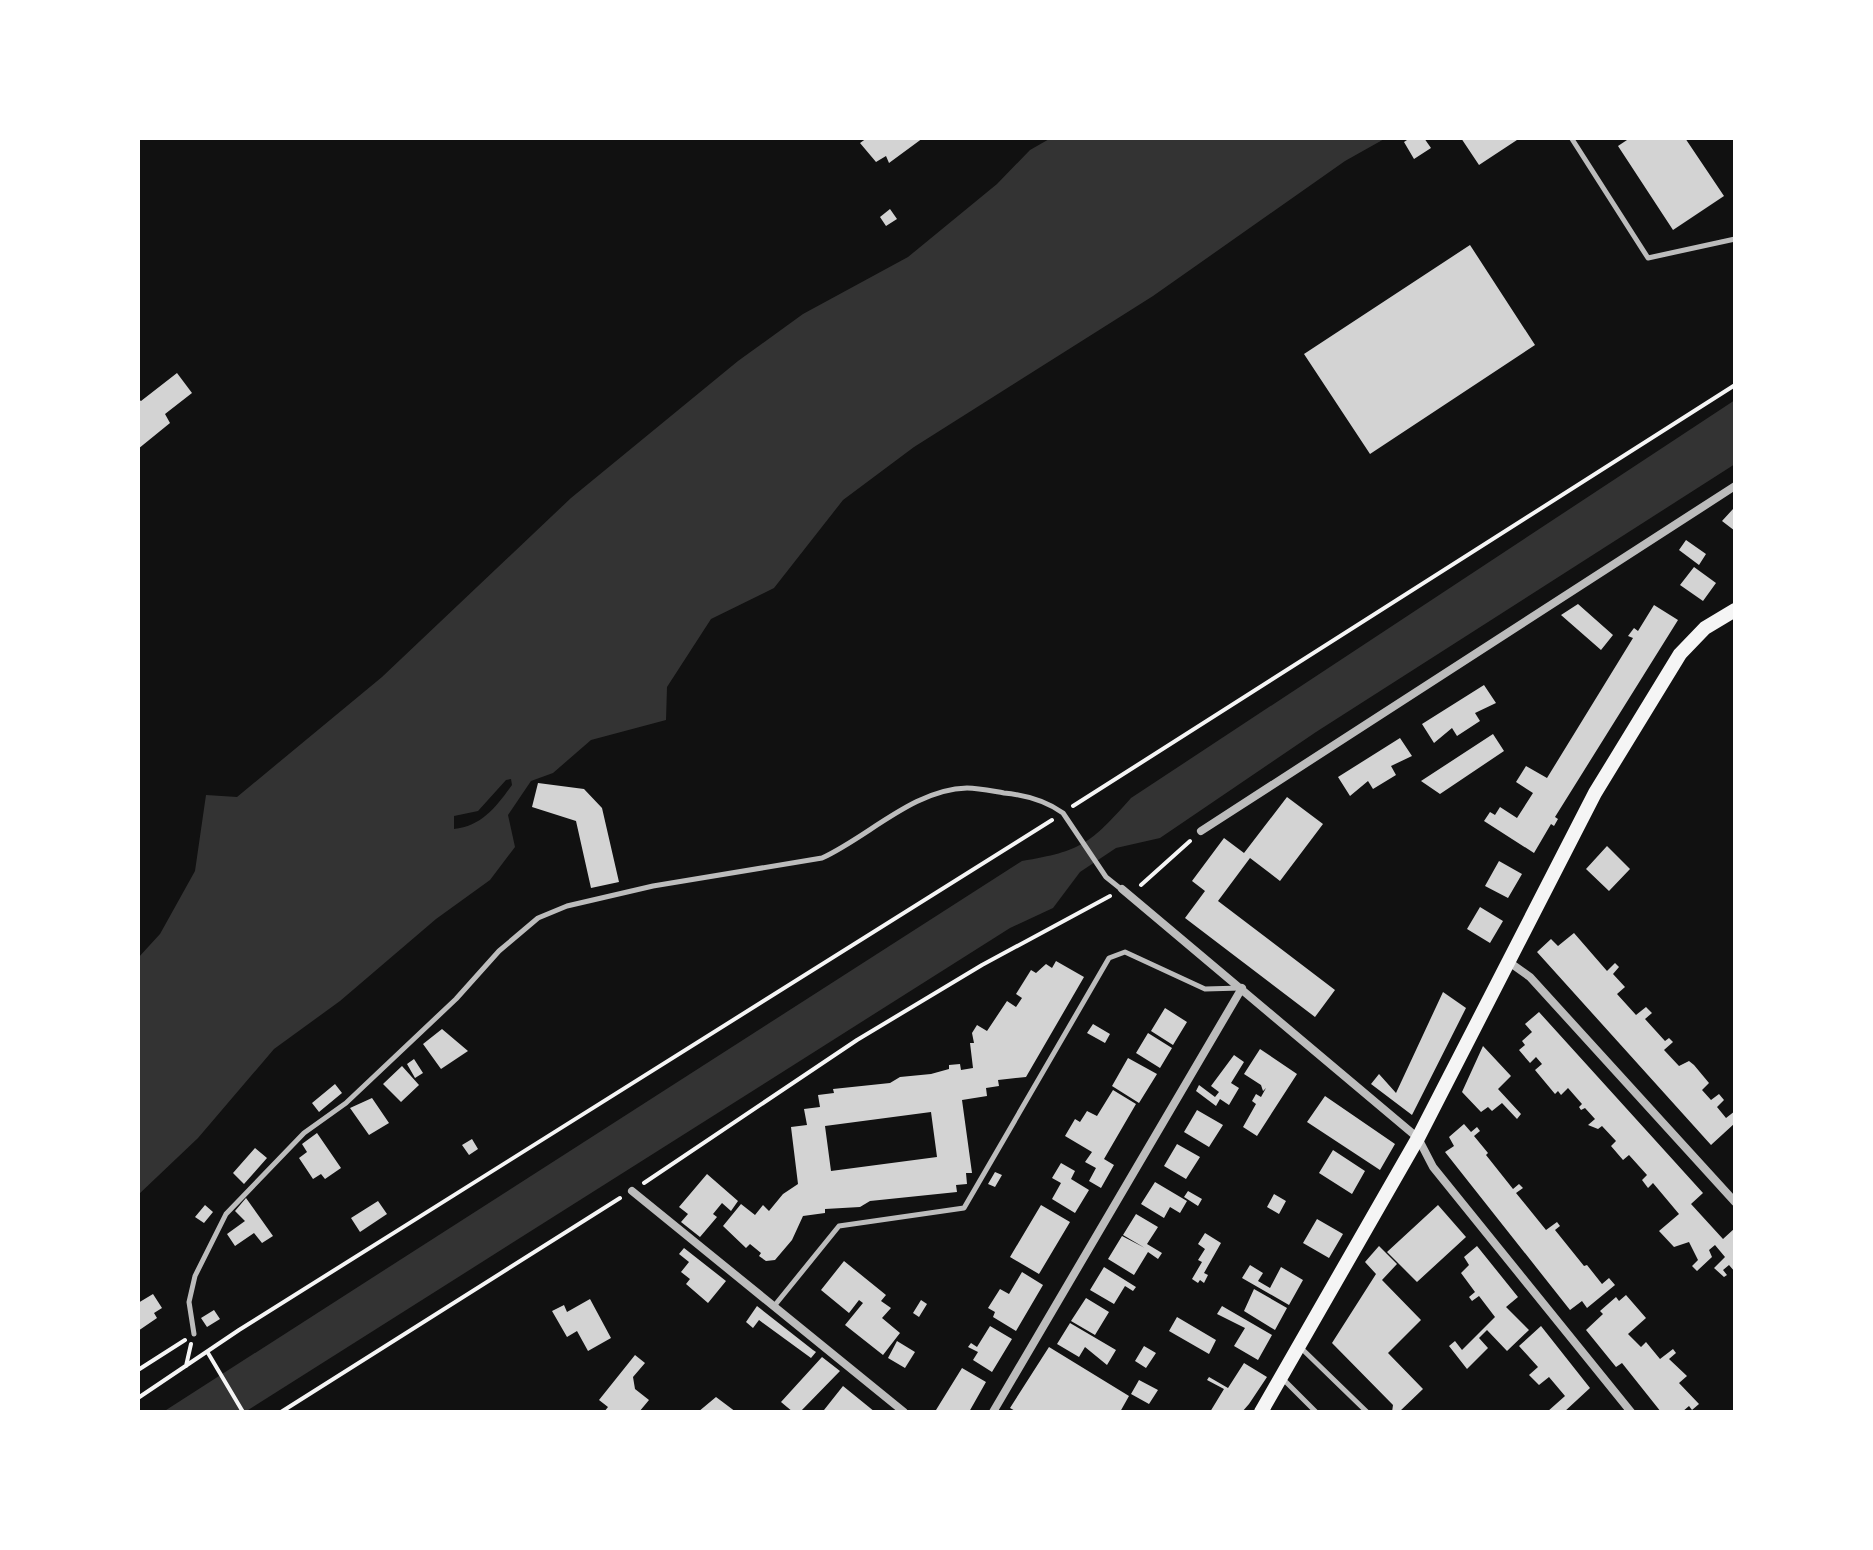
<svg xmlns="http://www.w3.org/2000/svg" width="1873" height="1550" font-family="Quicksand,sans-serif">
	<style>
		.water { fill: #333; fill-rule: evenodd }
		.building { fill: #d3d3d3; fill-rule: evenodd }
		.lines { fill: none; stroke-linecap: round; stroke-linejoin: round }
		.path { stroke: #f5f5f5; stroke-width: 4 }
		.service { stroke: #bcbcbc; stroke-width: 5 }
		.minor { stroke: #bcbcbc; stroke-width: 8 }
		.secondary { stroke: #f5f5f5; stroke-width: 14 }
	</style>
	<rect width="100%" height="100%" fill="#111"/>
	<path class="water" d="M1051,138h335l-41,23 -192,135 -239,151 -71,53 -69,88 -63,31 -44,68 -1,33 -75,20 -38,33 -22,8 -23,34 7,32 -25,33 -54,39 -96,82 -66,48 -76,89 -60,57v-237l22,-24 35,-63 11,-76 31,2 145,-120 189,-179 167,-137 65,-47 105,-57 89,-73 33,-34zM511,779l1,6c-16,22 -30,41 -58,44v-13l24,-5 28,-31z
		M1735,400v64l-419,268 -156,106 -44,10 -36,24 -27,36 -43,20 -765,484h-82l859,-551c60,-10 68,-17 109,-63z"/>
	<path class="building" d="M867,138h56l-34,25 -3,-7 -10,6 -16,-19z
		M1410,138h14l7,10 -17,11 -10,-17z
		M1461,138h59l-41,27z
		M1630,138h55l39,58 -51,34 -55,-84z
		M890,209l7,10 -11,7 -6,-9z
		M1470,245l65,100 -165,109 -66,-100z
		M177,373l15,20 -27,21 5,9 -32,26v-50l3,2z
		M1733,509l2,2v20l-13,-10z
		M1686,540l20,14 -7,11 -20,-15z
		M1694,567l22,16 -13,18 -23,-16z
		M1578,604l35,31 -12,15 -40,-35z
		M1654,605l24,15 -123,197 3,2 -4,7 -3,-2 -17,29 -50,-32 6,-9 5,3 5,-8 17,11 16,-25 -17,-11 10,-16 21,12 86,-140 -5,-2 6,-8 4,3z
		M1484,685l12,18 -21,10 5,8 -23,15 -5,-8 -18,15 -12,-19z
		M1493,734l11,17 -64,43 -19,-13z
		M1400,738l12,18 -21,10 5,9 -23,14 -5,-8 -18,15 -12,-19z
		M538,783l46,6 18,19 17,74 -28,6 -15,-67 -44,-14z
		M1287,797l36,27 -43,57 -30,-23 -32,43 117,89 -20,27 -130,-99 20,-27 -13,-10 32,-43 20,15z
		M1607,846l23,23 -21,22 -23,-22z
		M1499,861l23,13 -14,24 -23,-12z
		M1480,907l23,14 -13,22 -23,-14z
		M1574,933l33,38 8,-8 4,4 -6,7 12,13 -8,7 19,21 10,-8 6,6 -7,6 20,22 4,-3 4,4 -9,8 15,16 10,-5 5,4 15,18 -7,7 9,10 8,-6 5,6 -7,7 9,11 9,-7v12l-24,22 -174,-193 14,-13 7,7z
		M1056,961l28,16 -58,100 -28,3 1,6 -13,2 1,8 -25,4 10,73h-6l1,11 -11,1 1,7 -87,9 -10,6 -35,2v4l-22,3 -11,24 -17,20 -9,1 -7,-5 2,-3 -11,-9 -4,4 -23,-22 18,-22 14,11 8,-10 6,6 14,-17 15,-10 -7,-57 16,-2 -3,-16 16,-2 -2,-12 16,-2 -1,-4 57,-6 10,-6 31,-3 18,-5v-4l11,-1 1,6 12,-2 -3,-25h4l-2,-10 5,-8 10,6 20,-30 9,6 6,-9 -6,-4 15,-24 5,3 10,-9 6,4zM931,1112l6,45 -106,14 -6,-45z
		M1443,992l23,16 -54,107 -41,-31 8,-10 17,19z
		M1165,1008l22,14 -14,23 -22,-14z
		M1539,1012l164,181 -12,11 32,35 12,-11v44l-6,-7 -6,5 4,5 -3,2 -10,-9 11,-11 -10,-12 -6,5 3,7 -15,14 -5,-5 6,-6 -9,-18 -15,5 -15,-16 20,-17 -26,-31 -5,5 -6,-8 5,-5 -18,-20 -6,5 -12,-14 5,-5 -14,-15 -4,3 -10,-4 7,-6 -10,-11 -4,2 -2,-3 3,-3 -14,-16 -7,7 -3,-4 -3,3 -20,-24 7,-6 -6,-7 -6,6 -11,-13 6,-5 -3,-4 10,-9 -7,-8z
		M1093,1024l17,10 -5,9 -18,-10z
		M442,1029l26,22 -27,18 -18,-25z
		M1148,1033l24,15 -12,20 -24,-15z
		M1483,1046l28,30 -13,13 23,25 -4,5 -15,-16 -10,8 -4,-4 -7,5 -19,-20z
		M1260,1049l37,25 -40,62 -14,-9 13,-23 -4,-3 4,-7 5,3 5,-9 -3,3 -2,-6 -17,-11z
		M1234,1055l10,7 -13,21 8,5 -10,17 -9,-6 -4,7 -20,-15 3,-6 16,12 4,-5 -8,-6z
		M1128,1058l29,16 -18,29 -27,-17z
		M414,1059l9,14 -8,5 -8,-14z
		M402,1066l17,19 -18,17 -18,-18z
		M335,1084l7,9 -23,19 -7,-9z
		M1113,1090l23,14 -32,55 10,6 -13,23 -12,-7 7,-13 -11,-6 7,-10 -27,-16 10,-17 5,3 7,-11 10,5z
		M1325,1096l70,48 -15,26 -73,-48z
		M372,1098l17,25 -20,12 -19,-27z
		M1197,1110l26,15 -14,22 -25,-15z
		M1464,1124l7,8 6,-5 3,4 -6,5 14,17 -2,2 27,34 6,-5 4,4 -7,5 30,37 11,-8 3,4 -5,4 29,36 3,-1 15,19 7,-6 6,7 -28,23 -5,-7 -12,9 -125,-158 9,-6 -5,-9z
		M317,1133l24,35 -16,11 -4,-5 -8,5 -14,-21 8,-6 -5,-8z
		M472,1139l6,10 -9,6 -7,-10z
		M1177,1144l23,13 -14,22 -22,-13z
		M255,1148l12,10 -23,26 -11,-11z
		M1333,1150l32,21 -13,23 -33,-21z
		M1061,1163l14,8 -4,8 18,11 -14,23 -23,-14 9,-16 -9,-5z
		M995,1172l7,3 -7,12 -7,-3z
		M707,1174l31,27 -7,10 -9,-8 -9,11 4,3 -17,20 -19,-15 7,-8 -9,-7z
		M1155,1182l32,19 -7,12 -10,-6 -6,11 -23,-14z
		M1188,1191l14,8 -4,7 -14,-9z
		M1274,1194l12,7 -7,13 -12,-7z
		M246,1198l27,38 -11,7 -8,-10 -19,13 -8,-12 18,-13 -10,-10z
		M378,1201l9,13 -27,18 -9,-14z
		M205,1205l8,7 -9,11 -9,-6z
		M1041,1205l29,17 -31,52 -29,-17z
		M1438,1205l28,32 -49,45 -30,-30z
		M1136,1214l22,13 -11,17 15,9 -4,6 -10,-7 -14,23 -26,-16 14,-23 23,12 -22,-13z
		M1317,1219l26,15 -14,24 -26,-15z
		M1205,1233l16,10 -17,30 4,2 -4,8 -4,-3 -2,3 -6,-4 10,-17 -4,-2 7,-11 -7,-5z
		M1379,1246l18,18 -15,16 39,40 -33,33 35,36 -24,23h-7l1,-7 -61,-62 44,-69 -11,-12z
		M1477,1246l41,51 -12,10 23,23 -22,21 -20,-21 -8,8 9,10 -21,21 -18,-23 6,-5 7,9 33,-33 -16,-21 -7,5 -3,-4 6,-5 -14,-19 8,-8 -5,-8z
		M684,1248l42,33 -18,22 -22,-19 4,-5 -9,-7 8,-10 -10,-8z
		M844,1261l42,34 -5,6 10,7 -9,10 18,15 -17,22 -38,-30 18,-22 -4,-3 -10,13 -28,-23z
		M1250,1265l13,8 -5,8 12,7 11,-21 22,13 -14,25 -47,-27z
		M1104,1267l32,20 -3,4 -8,-5 -11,18 -24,-14z
		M1022,1272l21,13 -27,46 -23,-14 2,-5 -7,-4 12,-19 9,5z
		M1254,1289l33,19 -12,22 -31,-19z
		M153,1294l9,14 -8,5 3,5 -19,13v-28z
		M1626,1295l20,23 -18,16 13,13 5,-5 14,17 13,-10 3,4 -7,6 18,17 -8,7 20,21 -7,6 -3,-4 -7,6h-21l-39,-49 -6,4 -30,-37 17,-16 -3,-3 16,-14 3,4z
		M1086,1298l23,14 -14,23 -24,-14z
		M590,1299l21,39 -23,13 -11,-20 -10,6 -15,-26 12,-6 3,7z
		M921,1300l6,4 -8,13 -6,-4z
		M757,1306l56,44 3,2 -5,6 -52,-38 -6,8 -7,-6z
		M1222,1306l50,29 -14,25 -24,-14 11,-18 -28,-14z
		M214,1310l6,9 -13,8 -6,-9z
		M1177,1317l39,23 -7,14 -40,-23z
		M1070,1323l46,27 -9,15 -22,-18 -6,10 -22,-13z
		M990,1326l22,13 -20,33 -19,-12 5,-8 -10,-5 3,-4 6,4z
		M1541,1326l49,62 -26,24h-17l18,-16 -16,-19 -10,8 -10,-10 9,-8 -19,-21z
		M897,1341l18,11 -10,16 -17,-10z
		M1144,1346l12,7 -10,15 -11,-7z
		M1049,1347l80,49 -9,16h-103l-7,-4z
		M635,1355l10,8 -12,14 2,12 14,11 -10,12h-35l4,-5 -9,-7z
		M822,1357l18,14 -40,41h-7l-12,-10z
		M1244,1363l23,14 -18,27 -7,8h-32l14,-23 -17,-9 2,-3 19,11z
		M962,1368l24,14 -17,30h-30l-3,-2z
		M1139,1380l19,10 -9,14 -18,-10z
		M843,1386l32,26 -51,-2z
		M716,1397l20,15h-38z"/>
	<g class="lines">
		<path class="path" d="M1073,806l662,-421
			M1141,885l49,-44
			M644,1183l213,-143 125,-75 128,-69
			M208,1353l35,59
			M186,1366l5,-22
			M138,1370l47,-30
			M138,1398l101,-68 813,-510
			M281,1412l339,-214"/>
		<path class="service" d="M1572,139l76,119 87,-19
			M775,1305l64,-79 125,-18 145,-250 16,-6 80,37 36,-1
			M194,1334l-5,-32 6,-26 31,-62 78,-81 42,-30 110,-104 43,-48 39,-33 29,-12 86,-20 169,-28c46,-21 92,-69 145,-70 12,0 25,3 37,5 21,2 42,8 59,20l43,64 15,12
			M1300,1347l67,65
			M1282,1378l34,34"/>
		<path class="minor" d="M1201,831l534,-345
			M1122,889l296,249 15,29 198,245
			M1509,962l21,15 205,225
			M632,1191l272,221
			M993,1412l249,-424"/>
		<path class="secondary" d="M1261,1412l157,-274 177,-345 85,-139 25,-26 30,-18"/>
	</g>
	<rect width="1873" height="1550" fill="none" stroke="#ffffff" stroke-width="280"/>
</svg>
